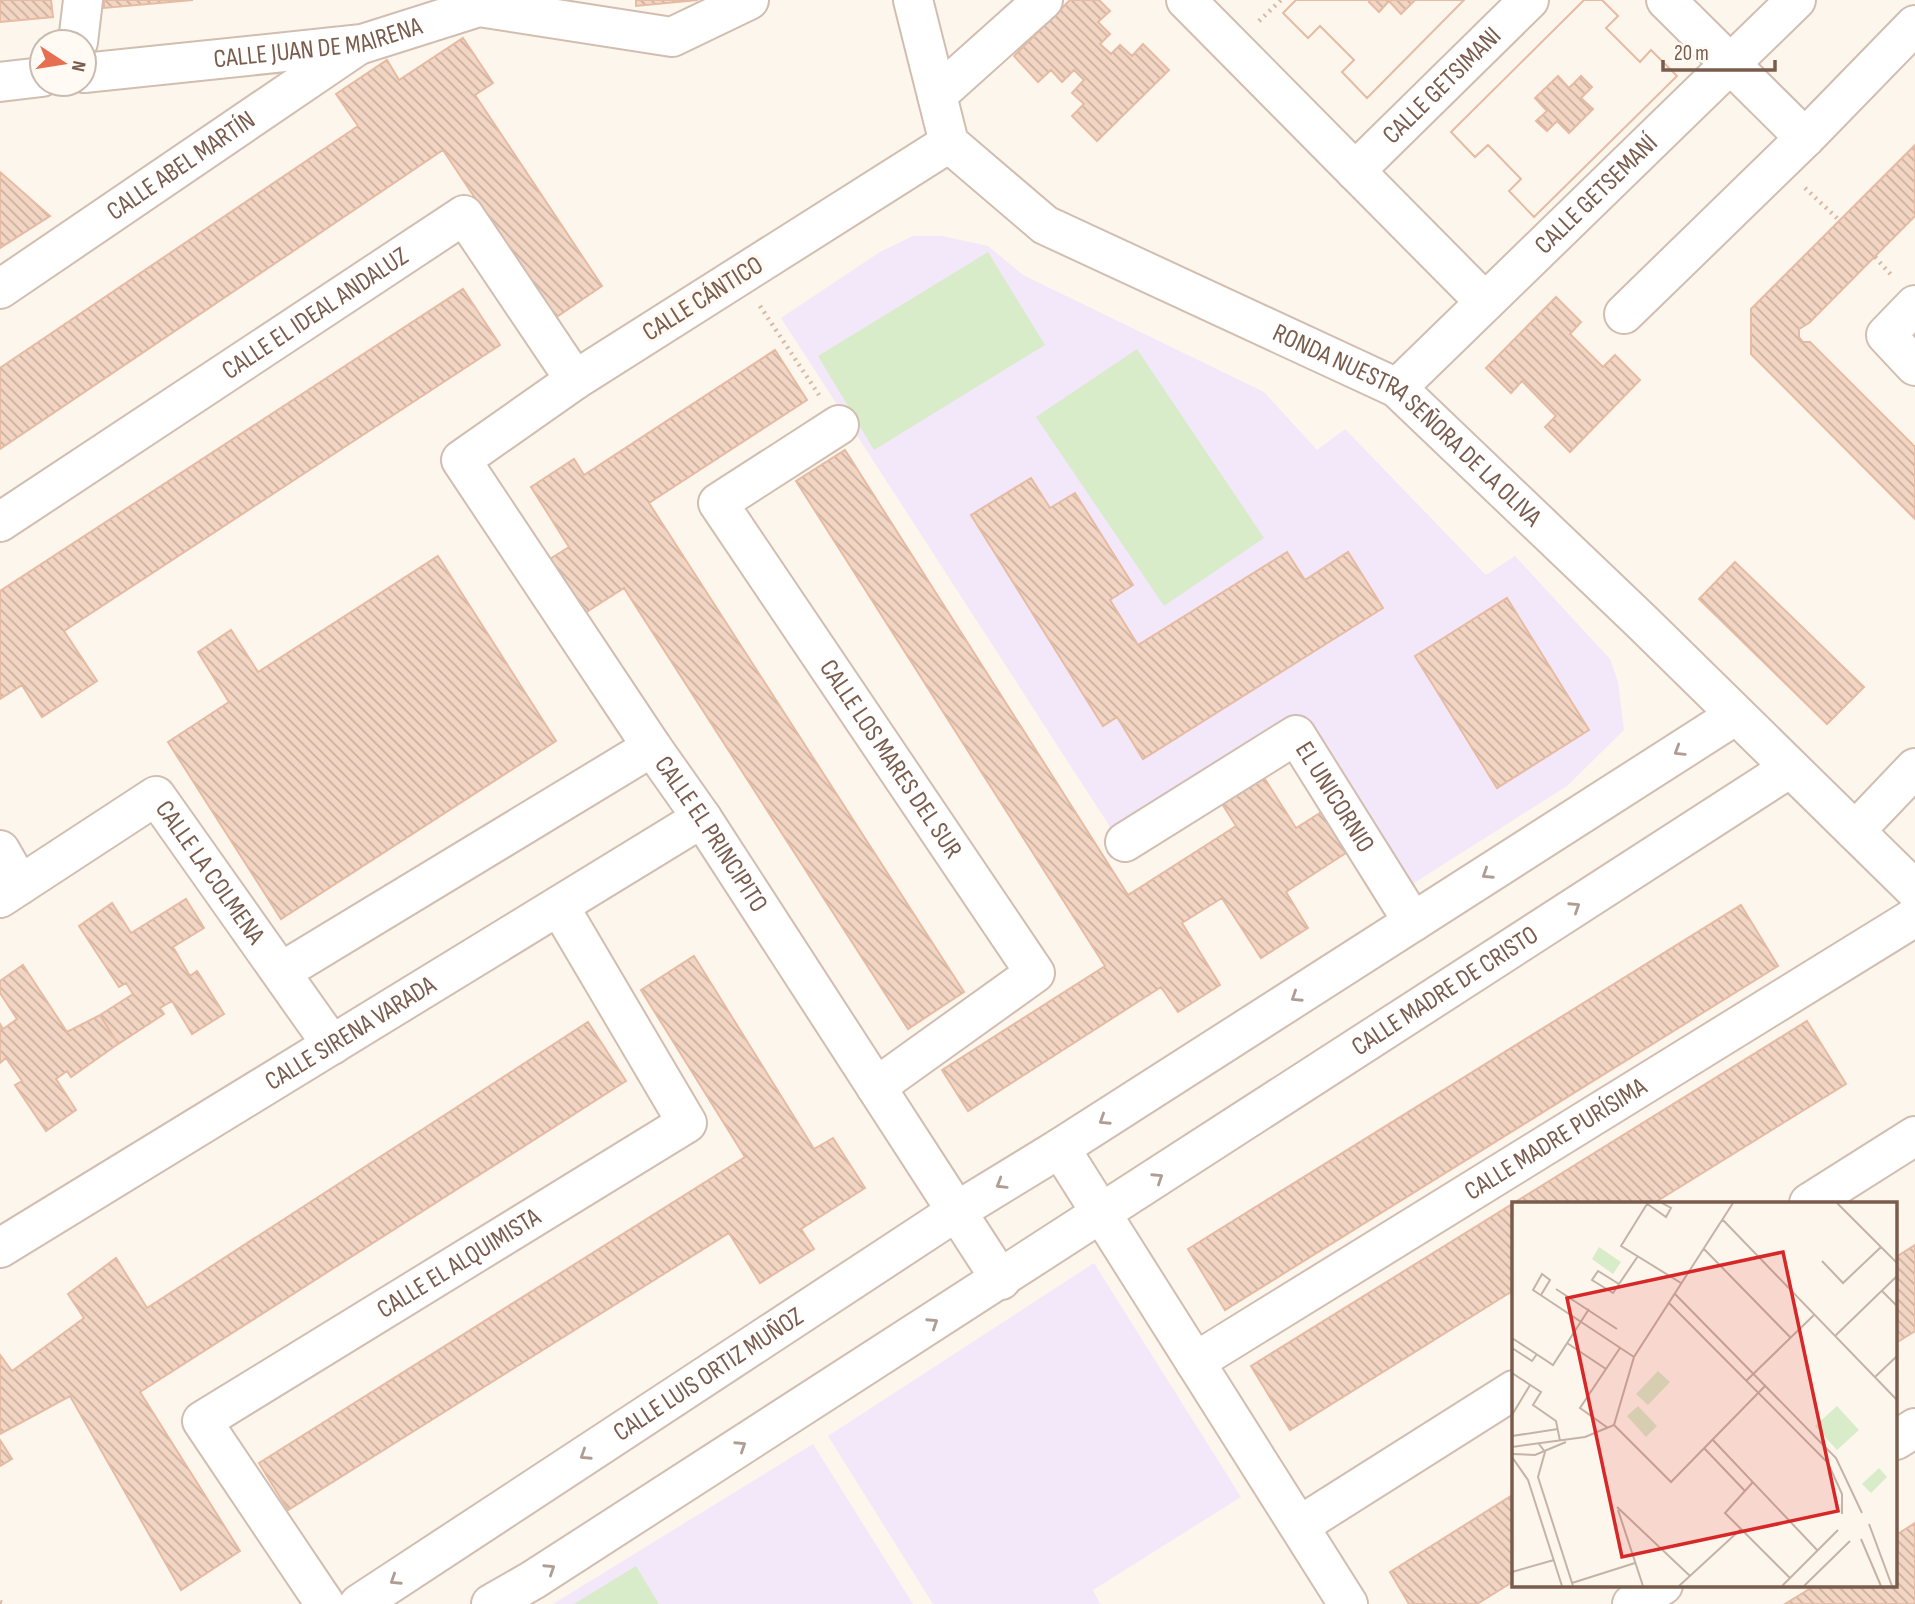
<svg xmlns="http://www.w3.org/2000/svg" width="1915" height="1604" font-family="'Sofia Sans Condensed',sans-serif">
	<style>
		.education { fill: #f3e8fa }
		.pitch { fill: #d8ecc9 }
		.building { fill: url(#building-back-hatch); stroke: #e6bba3; stroke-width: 2; fill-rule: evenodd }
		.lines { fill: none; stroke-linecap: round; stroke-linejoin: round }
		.minor-casing { stroke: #d1beb0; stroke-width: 42 }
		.path { stroke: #d9b8a5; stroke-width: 4.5; stroke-dasharray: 2 5; stroke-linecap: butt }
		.minor { stroke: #fff; stroke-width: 38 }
		.oneway { stroke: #af9d94 }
		.labels { text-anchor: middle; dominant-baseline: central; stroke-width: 7; stroke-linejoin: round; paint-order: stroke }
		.street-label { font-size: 26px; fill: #7a5c4d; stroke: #fffaf3 }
		.inset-road { fill: none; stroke: #c5b3a7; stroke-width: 2 }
		.view { fill: #d62828; fill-opacity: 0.15; stroke: #d62828; stroke-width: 3.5 }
		.inset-edge { fill: none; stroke: #7a5c4d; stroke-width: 3.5 }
	</style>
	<defs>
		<pattern id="building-back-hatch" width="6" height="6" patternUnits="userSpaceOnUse" patternTransform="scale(1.75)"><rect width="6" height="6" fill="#f3d5c3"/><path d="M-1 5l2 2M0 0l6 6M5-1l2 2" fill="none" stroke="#cab0a1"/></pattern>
	</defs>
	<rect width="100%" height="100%" fill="#fdf6ec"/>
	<path class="education" d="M913,236h29l46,10 35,29 241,117 53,58 28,-21 141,146 29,-19 95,103 8,23 6,48 -57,56 -164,104 -105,-169 -186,109 -331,-512 99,-66z
		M1094,1263l147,234 -148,93 7,14h-167l-105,-168z
		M813,1444l100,160h-360z"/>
	<path class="pitch" d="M988,252l57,93 -171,105 -56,-94z
		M1137,349l127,189 -100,68 -128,-189z
		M636,1566l23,38h-85z"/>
	<path class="building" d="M0,0h51l2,17 -53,5z
		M104,0h89l-89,8z
		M636,0h62l-62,6z
		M1070,0h29l11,11 -12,11 12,12 -10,10 11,10 9,-9 12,11 11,-12 26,26 -72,71 -25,-25 12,-12 -12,-11 12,-13 -10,-10 -12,12 -11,-12 -13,12 -24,-26z
		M1296,0h74l-1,2 10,10 10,-11 12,13 14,-14h49l-97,98 -25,-26 12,-12 -34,-34 -12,12 -25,-25z
		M1296,0h168l-97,98 -25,-26 12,-12 -34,-34 -12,12 -25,-25z
		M1584,0h18l16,16 -12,12 34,34 11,-12 26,26 -143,141 -25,-26 12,-12 -33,-34 -13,12 -24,-25zM1558,76l11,12 12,-12 11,11 -11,11 12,11 -24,24 -12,-12 -10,10 -11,-10 11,-10 -12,-13z
		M1584,0h18l16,16 -12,12 34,34 11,-12 26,26 -143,141 -25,-26 12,-12 -33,-34 -13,12 -24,-25z
		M463,38l30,45 -18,12 127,191 -47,32 -112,-168 -443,299v-81l358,-242 -22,-32 51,-34 12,20z
		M1915,145v71l-106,107 -10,6v8l4,5h7l105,105v72l-164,-165v-45z
		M0,172l50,44 -50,32z
		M463,289l37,56 -436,286 33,50 -55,36 -20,-32 -22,14v-108z
		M1556,297l25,25 -11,12 33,33 12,-12 25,25 -70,72 -25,-25 11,-11 -34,-35 -11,12 -25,-25z
		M775,350l32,50 -158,103 315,489 -56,37 -284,-441 -44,28 -35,-54 24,-15 -38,-60 43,-28 10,16z
		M845,450l283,445 108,-69 -15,-24 42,-26 33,52 30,-19 26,40 -66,43 22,36 -47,30 -39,-60 -40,25 38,62 -42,27 -17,-25 -193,124 -26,-41 163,-104 -309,-485z
		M1031,478l19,30 25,-15 58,92 -23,15 28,45 149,-93 18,28 43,-28 35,56 -240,151 -26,-42 -14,9 -132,-211z
		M438,556l118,185 -275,178 -113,-177 61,-40 -31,-50 33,-22 27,42z
		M1735,562l129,125 -37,37 -128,-125z
		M1507,598l82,132 -92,58 -82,-132z
		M186,899l18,29 -31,19 17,29 7,-5 27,43 -32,20 -20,-33 -12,7 4,6 -46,30 -18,-29 33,-21 -7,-11 -7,4 -40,-61 33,-23 19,30z
		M1741,905l37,61 -553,344 -37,-61z
		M694,956l120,193 19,-11 32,50 -64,41 13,20 -54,34 -31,-50 -441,277 -29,-47 486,-306 -104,-167z
		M23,965l44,67 33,-17 18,29 -47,33 -4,-6 -11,8 20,31 -30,21 -31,-46 7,-4 -16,-23 -6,5v-39l3,5 14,-10 -17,-26v-12z
		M1807,1021l39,63 -192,119h-140v87l-224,140 -39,-64z
		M588,1022l38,59 -486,311 100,159 -59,39 -111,-194 -70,38v-79l12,16 72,-53 -16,-24 48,-36 31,50z
		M1915,1245v86l-19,12v-86z
		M0,1440l12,19 -12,7z
		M1514,1494v87l-37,23h-68l-19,-32z
		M1915,1523v81h-130l31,-19h80v-50z"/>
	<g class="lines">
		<g class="minor-casing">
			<g id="minor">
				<path id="s1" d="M913,0l36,143 96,82 352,163 244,233 274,269"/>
				<path d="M1186,0l299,302"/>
				<path d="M1666,0l139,138"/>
				<path d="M78,42l5,-42"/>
				<path id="s2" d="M84,73l278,-29 117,-37 193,30 77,-37"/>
				<path d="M0,82l42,-5"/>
				<path d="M937,95l106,-95"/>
				<path id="s3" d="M949,143l-374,237 -114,80 191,287 50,71 299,462"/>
				<path id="s4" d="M1355,171l174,-171"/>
				<path id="s5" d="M0,289l357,-243"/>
				<path d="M1915,305l-29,30 29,31"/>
				<path d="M1624,314l181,-176 110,-113"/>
				<path id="s6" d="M1397,388l399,-388"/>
				<path id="s7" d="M839,425l-121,78 317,470 -159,114"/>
				<path id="s8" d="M0,522l464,-307 111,165"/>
				<path d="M1855,831l60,-63"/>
				<path id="s9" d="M1125,842l171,-107 117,187"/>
				<path d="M0,850l20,35"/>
				<path id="s10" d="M0,898l156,-102 176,249"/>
				<path d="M281,972l371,-225"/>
				<path d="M1060,1148l288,456"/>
				<path d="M1809,1203l106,-67"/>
				<path id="s11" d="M0,1248l702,-430"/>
				<path id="s12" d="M1195,1362l720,-445"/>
				<path d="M1896,1440l19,-12"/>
				<path d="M1299,1526l215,-136"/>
				<path id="s13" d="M325,1604l-123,-183 485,-298 -128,-217"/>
				<path id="s14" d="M359,1604l598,-393 103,-63 676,-433"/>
				<path id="s15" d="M491,1604l42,-24 1257,-812"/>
				<path d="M1632,1604l31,-19"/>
			</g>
		</g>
		<path class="path" d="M1259,21l22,-21
			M1805,188l34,32
			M1875,257l18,20
			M760,306l59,89
			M0,1602l6,2"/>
		<use href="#minor" class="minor"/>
	</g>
	<defs><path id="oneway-chevron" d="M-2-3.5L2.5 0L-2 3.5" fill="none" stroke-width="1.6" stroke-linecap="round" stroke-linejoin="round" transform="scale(1.75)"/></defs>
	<g class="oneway">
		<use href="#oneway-chevron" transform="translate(1679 751) rotate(148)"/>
		<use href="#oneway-chevron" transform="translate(1487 874) rotate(147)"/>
		<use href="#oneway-chevron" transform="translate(1575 907) rotate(-33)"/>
		<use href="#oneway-chevron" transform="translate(1296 997) rotate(147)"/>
		<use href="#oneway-chevron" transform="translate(1104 1120) rotate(147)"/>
		<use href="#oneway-chevron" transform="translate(1158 1178) rotate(-33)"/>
		<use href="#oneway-chevron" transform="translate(1001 1184) rotate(149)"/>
		<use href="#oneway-chevron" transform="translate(933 1323) rotate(-33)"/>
		<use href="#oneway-chevron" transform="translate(741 1446) rotate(-33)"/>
		<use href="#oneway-chevron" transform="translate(585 1455) rotate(147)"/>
		<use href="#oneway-chevron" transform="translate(550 1569) rotate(-33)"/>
		<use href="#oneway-chevron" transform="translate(395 1580) rotate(147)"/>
	</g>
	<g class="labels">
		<g class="street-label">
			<text stroke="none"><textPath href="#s2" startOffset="236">CALLE JUAN DE MAIRENA</textPath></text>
			<text stroke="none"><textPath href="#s4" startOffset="122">CALLE GETSIMANI</textPath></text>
			<text stroke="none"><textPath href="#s5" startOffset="219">CALLE ABEL MARTÍN</textPath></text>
			<text stroke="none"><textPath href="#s6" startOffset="278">CALLE GETSEMANÍ</textPath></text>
			<text transform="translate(703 299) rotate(-32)">CALLE CÁNTICO</text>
			<text stroke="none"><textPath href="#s8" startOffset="378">CALLE EL IDEAL ANDALUZ</textPath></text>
			<text stroke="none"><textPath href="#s1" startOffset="691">RONDA NUESTRA SEÑORA DE LA OLIVA</textPath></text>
			<text stroke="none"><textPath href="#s7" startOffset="453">CALLE LOS MARES DEL SUR</textPath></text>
			<text stroke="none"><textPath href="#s9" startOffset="275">EL UNICORNIO</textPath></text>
			<text stroke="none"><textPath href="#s3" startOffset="1032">CALLE EL PRINCIPITO</textPath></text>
			<text stroke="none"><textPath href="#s10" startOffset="280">CALLE LA COLMENA</textPath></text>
			<text stroke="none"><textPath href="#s15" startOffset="1134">CALLE MADRE DE CRISTO</textPath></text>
			<text stroke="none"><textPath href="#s11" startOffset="411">CALLE SIRENA VARADA</textPath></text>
			<text stroke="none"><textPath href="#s12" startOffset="424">CALLE MADRE PURÍSIMA</textPath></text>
			<text stroke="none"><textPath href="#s13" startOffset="522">CALLE EL ALQUIMISTA</textPath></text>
			<text stroke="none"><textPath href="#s14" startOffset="418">CALLE LUIS ORTIZ MUÑOZ</textPath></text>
		</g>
	</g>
	<g transform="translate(1512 1202)">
		<rect width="385" height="385" fill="#fdf6ec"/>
		<path d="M87,45l22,15 -8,12 -21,-15zM146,169l12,11 -22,23 -12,-11zM126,204l19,20 -11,11 -19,-21zM325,204l22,24 -22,20 -22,-24zM367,266l8,9 -16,16 -9,-9z" fill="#d8ecc9"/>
		<path class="inset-road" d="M134,1l20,14 5,-9 -9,-5M325,1l60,60M135,2l-26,42 60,37M210,17l175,181M191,46l88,90M310,59l21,22 38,-36M107,82l-21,-13 -6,9 21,13 6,-9 19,-28M44,87l61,40M370,89l15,15M162,91l162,165 26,55M29,93l9,-15 -8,-6 -9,16 101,67M156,100l160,161 14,31v20M323,134l62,-60M0,136l41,27 36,-56M55,141l39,26M0,146l20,13 5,-7M0,171l29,19 -8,13 23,16 4,20M363,175l22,-21M234,179l69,-67M0,213l18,-30M102,223l57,57 95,-97M96,226l-28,-20 40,-60M0,234l46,-7M200,237l106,112M27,242l6,8 -7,25 35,109M0,245l73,-10 29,-12 20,-68 99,-154M192,246l41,43M0,252l23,1 31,-13M0,255l16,23 34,106M241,280l-28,31 65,65M105,305l73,69M106,308l25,76M357,322l23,62M349,337l20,47M0,370l42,-12M60,381l63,-20M167,384l62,-57M270,384l56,-56M292,384l46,-45"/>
		<path class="view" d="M271,50l55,259 -216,46 -55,-259z"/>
		<rect width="385" height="385" class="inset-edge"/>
	</g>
	<g transform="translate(63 63) rotate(102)"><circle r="33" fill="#fffaf3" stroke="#cabbb1" stroke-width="2"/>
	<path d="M0-5L12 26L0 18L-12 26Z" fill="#e76f51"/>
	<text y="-10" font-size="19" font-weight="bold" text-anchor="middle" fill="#7a5c4d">N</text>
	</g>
	<path d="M1663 60v10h112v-10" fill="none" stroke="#7a5c4d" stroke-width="3.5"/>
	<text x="1674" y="60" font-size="21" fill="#7a5c4d" stroke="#fffaf3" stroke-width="5" paint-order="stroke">20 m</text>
</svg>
